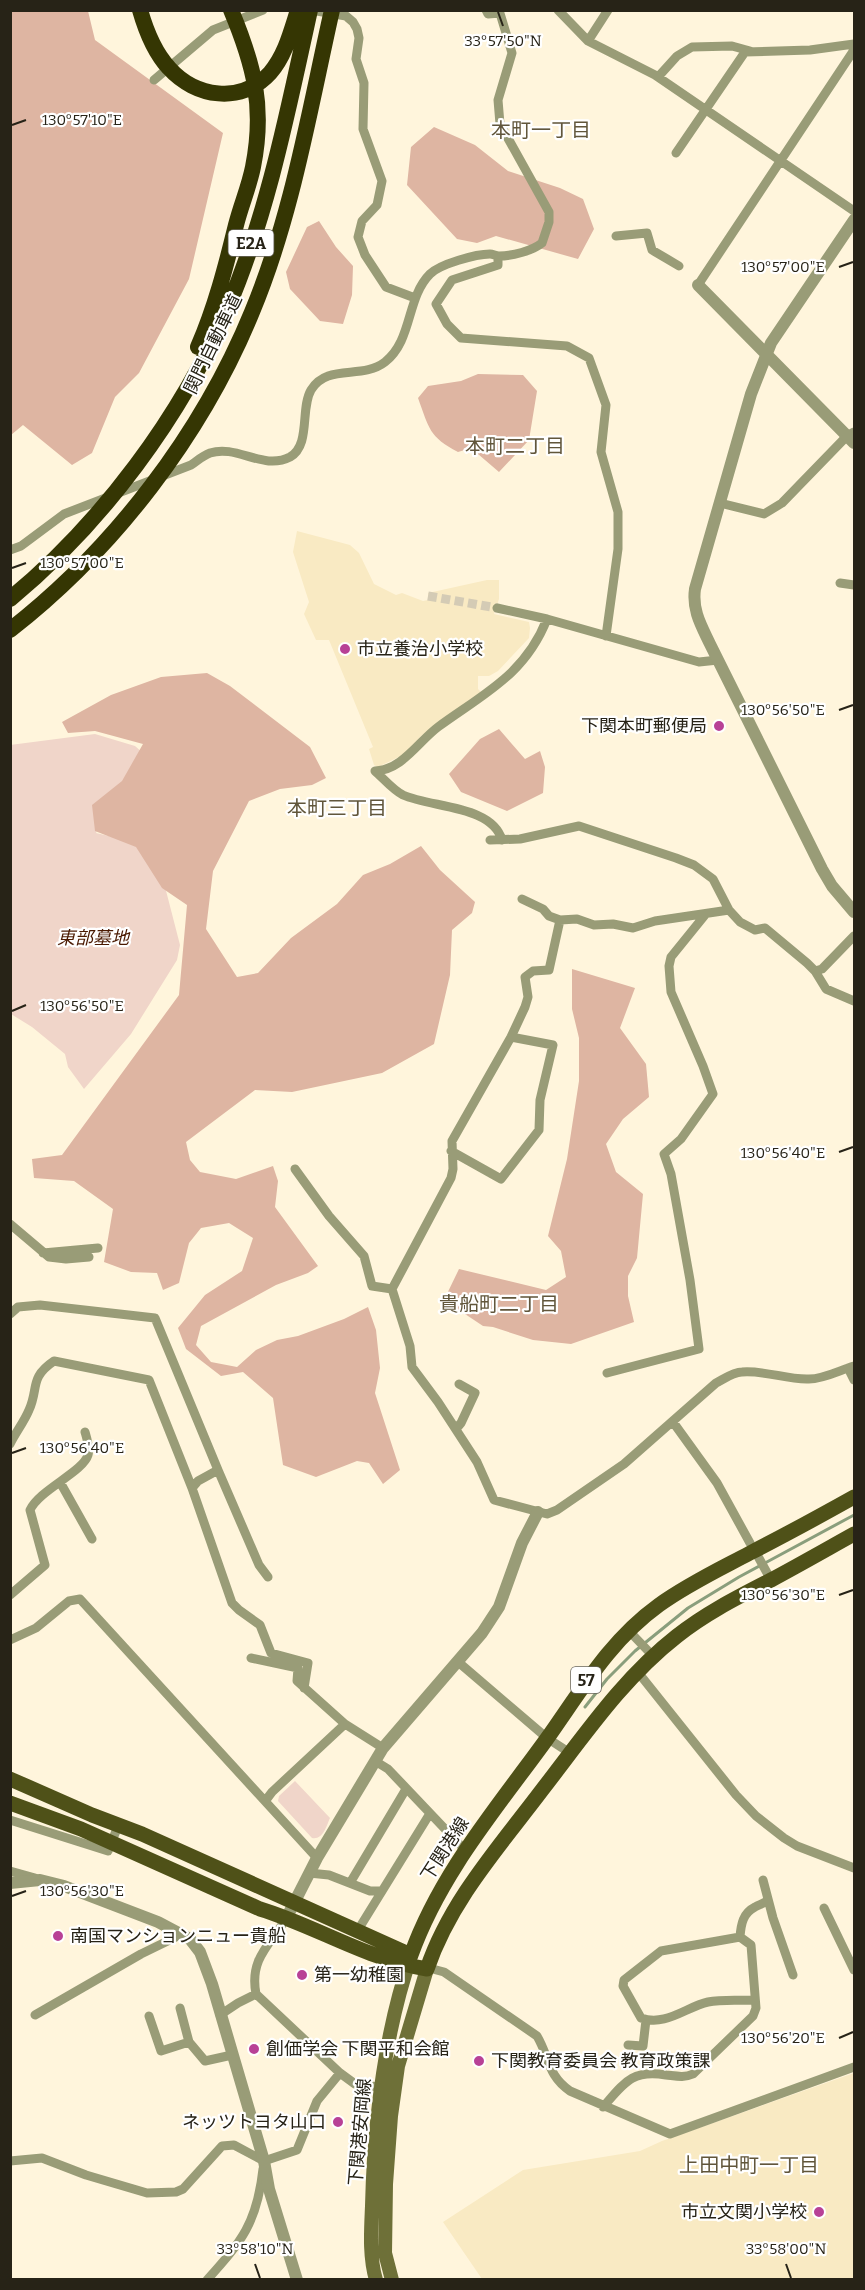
<svg xmlns="http://www.w3.org/2000/svg" width="865" height="2290" font-family="Bitter,'Noto Sans JP',serif">
	<style>
		.built { fill: #f9eac3 }
		.green { fill: #f0d5c9 }
		.forest { fill: #deb5a2 }
		.lines { fill: none; stroke-linecap: round; stroke-linejoin: round }
		.stream { stroke: #8a9e7c; stroke-width: 3 }
		.minor-tunnel { stroke: #d4cbb5; stroke-width: 9; stroke-dasharray: 9 4.5; stroke-linecap: butt }
		.minor { stroke: #999c77; stroke-width: 9 }
		.tertiary { stroke: #999c77; stroke-width: 12 }
		.secondary { stroke: #6e7038; stroke-width: 14 }
		.primary { stroke: #4f5118; stroke-width: 15 }
		.motorway { stroke: #353603; stroke-width: 16 }
		.ticks { fill: none; stroke: #272317; stroke-width: 2 }
		.poi-dot { fill: #b84196; stroke: #fff; stroke-width: 2 }
		.labels { text-anchor: middle; dominant-baseline: central; stroke-width: 4.5; stroke-linejoin: round; paint-order: stroke }
		.shield { fill: #fff; stroke: #68655d; stroke-width: 1.5 }
		.shield-label { font-size: 16px; font-weight: bold; fill: #272317 }
		.street-label { font-size: 18px; fill: #272317; stroke: #fff }
		.poi-label { font-size: 18px; fill: #272317; stroke: #fff; text-anchor: start }
		.park-label { font-size: 18px; font-style: italic; fill: #4a1900; stroke: #fff }
		.neighbourhood-label { font-size: 20px; fill: #61563b; stroke: #fff }
		.ticks-label { font-size: 15px; text-anchor: middle; fill: #272317; stroke: #fff; stroke-width: 4.5; stroke-linejoin: round; paint-order: stroke }
	</style>
	<rect width="100%" height="100%" fill="#fff5dc"/>
	<path class="built" d="M297,531l53,14 9,8 15,31 22,11 6,-2 21,8 5,-1v-7l59,-13h12v19l-5,15 35,8 1,6 -1,10 -31,33 -9,5h-11v13l4,4 -61,43 -16,18 -27,13 -4,-2 -5,-16 4,-2 -44,-107h-13l-12,-26 5,-12 -16,-50z
		M854,2073v206h-372l-39,-57 80,-52 117,-19 22,-10z"/>
	<path class="green" d="M95,734l40,12 17,15 -39,35 -17,37 55,13 12,33 17,66 -3,15 -46,74 -47,55 -16,-22 -3,-13 -33,-27 -21,-13 -1,-269z
		M295,1781l35,37c-4,9 -7,22 -18,20l-34,-37 1,-5z"/>
	<path class="forest" d="M11,11h77l7,29 128,93 -34,146 -50,94 -24,24 -23,56 -20,12 -49,-40 -12,10z
		M434,127l41,18 33,26 52,17 23,11 11,30 -16,30 -82,-23 -19,7 -20,-4 -50,-54 4,-38z
		M319,221l17,26 17,19 -1,29 -9,29 -23,-3 -30,-32 -4,-17 21,-45z
		M478,374l45,1 14,16 -8,49 -30,32 -28,-24 -13,4c-29,-15 -29,-24 -40,-54l10,-12 33,-5z
		M207,673l23,13 80,61 16,31 -14,7 -32,4 -31,12 -36,70 -7,58 31,48 21,-4 33,-35 46,-34 26,-29 27,-11 31,-18 19,24 35,32 -3,11 -20,17 -2,45 -16,69 -52,29 -90,19 -37,-2 -69,52 4,18 10,12 36,7 37,-13 5,15 -3,26 43,59 -10,7 -32,12 -75,41 -5,19 15,17 26,5 19,-17 21,-10 21,-4 46,-17 24,-12 8,23 4,38 -5,25 25,77 -17,14 -14,-21 -12,-2 -41,16 -33,-12 -10,-67 -30,-26 -22,4 -35,-27 -8,-21 27,-33 37,-24 11,-33 -24,-15 -28,5 -12,15 -10,40 -16,7 -6,-17 -26,-1 -27,-10 9,-53 -39,-28 -40,-3 -2,-19 30,-4 117,-160 8,-90 -25,-17 -26,-41 -41,-16 -3,-26 30,-24 21,-37 -48,-13 -27,2 -6,-11 49,-27 50,-18z
		M499,729l26,30 15,-8 5,16 -2,26 -36,18 -46,-19 -12,-18 31,-35z
		M572,969l63,19 -15,40 26,36 3,33 -26,22 -17,25 10,28 27,22 -6,64 -9,18v20l6,26 -63,22 -38,-4 -40,-13 -10,-1 -39,-26 15,-31 87,21 20,-13 -5,-26 -13,-15 19,-77 12,-78v-43l-7,-29z"/>
	<g class="lines">
		<path class="stream" d="M585,1707l22,-28 28,-28 53,-43 51,-31 115,-62"/>
		<path class="minor-tunnel" d="M428,596l69,12"/>
		<path class="minor" d="M311,10l35,6 7,6 4,7 2,9 -3,21 8,24 -1,46 19,52 -5,24 -15,16 -4,16 7,18 21,32 29,11
			M486,10l2,4 12,-1
			M558,10l30,31 67,34 199,136
			M588,41l20,-31
			M658,77l19,-21 15,-9 40,-1 18,5
			M154,80l59,-50 50,-20
			M676,153l69,-101 65,-2 44,-6
			M616,236l31,-3 5,17 27,16
			M498,256v9l-46,15 -16,24 11,20 14,14 106,8 22,12 17,47 -5,47 17,60v37l-12,87
			M698,285l156,-235
			M720,503l44,11 18,-11 65,-67 7,-4
			M10,550l11,-4 43,-32 127,-49c6,-4 11,-9 19,-12 27,-9 53,18 80,4 21,-12 10,-48 21,-67 16,-27 51,-10 74,-28 28,-22 21,-64 45,-88 10,-10 46,-20 60,-20 3,0 6,2 9,2 13,0 33,-5 43,-13l7,-21v-10l-49,-88 -2,-24 14,-47 -13,-43
			M840,583l14,2
			M497,608l50,11 152,43 19,-2
			M375,771c27,-1 43,-29 63,-44 45,-33 87,-52 109,-108
			M375,771c8,7 18,19 28,24 29,13 89,10 99,45
			M490,840l30,-1 59,-13 97,32 18,7 19,14 16,31 11,12 15,8 10,-2 42,35 8,8 11,18 28,12
			M522,899l21,10 6,7 11,4 17,-1 17,6 19,-1 20,4 22,-7 74,-11
			M560,920l-11,50 -16,1 -8,6 3,20 -3,10 -14,30 -59,104 1,28 -2,9 -59,111 18,57 2,21 26,35 39,60 17,38 53,14 10,-4 67,-46 92,-81c8,-4 17,-11 26,-11 23,-2 45,8 67,7 15,0 31,-9 45,-13
			M815,971l7,-2 32,-33
			M451,1151l50,28 38,-49 1,-30 13,-55 -42,-8
			M295,1169l34,47 35,40 8,30 20,3
			M10,1224l39,33 17,2 23,-2
			M43,1253l55,-5
			M10,1314l8,-7 22,-2 115,13 63,152 -20,11 -6,7 40,115 7,7 21,15 11,28 37,10 -4,25
			M848,1368l6,12
			M607,1373l92,-24 -9,-69 -19,-106 -7,-20 17,-15 32,-45 -10,-28 -32,-74 -2,-26 2,-9 34,-42
			M673,1422l44,61 33,60
			M456,1429l5,-6 14,-30 -16,-9
			M10,1444c6,-12 14,-22 19,-34 10,-22 0,-32 25,-49l95,19 43,108
			M218,1470l41,95 9,12
			M60,1482l32,57
			M755,1551l16,29
			M10,1595l35,-30 -15,-55c9,-20 53,-38 58,-55 2,-7 -1,-16 -3,-23
			M629,1631l24,25
			M10,1640l26,-12 33,-27 11,-2 237,259
			M251,1658l47,10 -1,13 48,43 38,24
			M457,1661l90,77 23,15
			M637,1671l99,124 20,21 28,22 13,8 57,22
			M375,1761l13,8 77,81
			M266,1800l6,-8 73,-68
			M10,1820l98,31 10,-25
			M10,1871l25,7
			M309,1873l20,2 41,16h12
			M763,1880l10,38 20,57
			M350,1883l56,-94
			M824,1908l30,62
			M358,1930l71,-115
			M740,1937c1,-13 3,-24 15,-30 5,-3 9,-3 13,-7
			M425,1967l19,5 93,64c13,22 10,39 33,55l100,43 184,-67
			M256,1994l84,79 15,11 32,4
			M180,2008l9,34
			M35,2015l106,-61 41,-20
			M220,2015l18,-12 18,-9c-7,-36 15,-50 31,-77
			M149,2016l12,35 28,-9 16,19 27,-6
			M628,2045l15,1 3,-26
			M603,2107c21,-24 29,-38 63,-32 10,1 18,3 27,-1l60,-58 3,-8 -5,-63 -11,-8 -79,14 -37,29 -1,6 18,32c24,9 45,-11 67,-16 15,-3 32,-1 47,-2
			M10,2161l32,-3 44,17 61,18 29,-1 7,-3 39,-43 12,-1 30,16 33,-11 20,-49 23,-28
			M207,2280c35,-39 50,-57 56,-111"/>
		<path class="tertiary" d="M854,220l-83,123 -20,51 -56,195c-3,21 6,36 15,55l112,225 10,17 22,26
			M698,285l156,158
			M10,1883l30,-3 24,6 94,36 32,17 10,13 12,32 52,177 5,28 28,91
			M290,1911l27,-53 66,-110 99,-115 17,-26 23,-64 16,-31"/>
		<path class="secondary" d="M376,2280c-7,-24 -5,-50 -4,-74 2,-83 12,-171 39,-250
			M392,2280l-7,-27 1,-69 5,-68 7,-50 29,-97"/>
		<path class="primary" d="M10,1779l82,36 50,19 269,121c29,-81 85,-146 135,-215 35,-49 63,-99 113,-135 29,-21 61,-36 91,-52 35,-18 70,-37 104,-56
			M10,1803l71,26 179,80c56,17 108,51 167,60 23,-68 72,-122 115,-179 42,-54 81,-112 135,-154 29,-23 61,-39 94,-56 28,-15 56,-31 83,-46"/>
		<path class="motorway" d="M140,10c6,21 14,42 29,58 26,29 72,37 101,5 15,-17 21,-41 28,-63
			M198,347c17,-39 28,-81 38,-122 5,-20 13,-38 17,-58 12,-60 1,-102 -22,-157
			M10,599c91,-75 172,-183 218,-292 40,-94 60,-197 82,-297
			M10,630c104,-81 192,-196 242,-318 40,-96 57,-200 80,-302"/>
	</g>
	<path class="ticks" d="M498,12l5,14M12,125l14,-5M839,267l14,-5M12,568l14,-5M839,710l14,-5M12,1011l14,-6M839,1152l14,-5M12,1453l14,-5M839,1595l14,-5M12,1896l14,-5M839,2038l14,-6M255,2264l5,14M786,2264l5,14"/>
	<g class="poi-dot">
		<circle cx="345" cy="649" r="6"/>
		<circle cx="719" cy="726" r="6"/>
		<circle cx="58" cy="1936" r="6"/>
		<circle cx="302" cy="1975" r="6"/>
		<circle cx="254" cy="2049" r="6"/>
		<circle cx="479" cy="2061" r="6"/>
		<circle cx="338" cy="2122" r="6"/>
		<circle cx="819" cy="2212" r="6"/>
	</g>
	<g class="labels">
		<g class="shield">
			<rect x="228.5" y="230" width="45" height="26" rx="4.5"/>
			<rect x="571" y="1667" width="30" height="26" rx="4.5"/>
		</g>
		<g class="shield-label">
			<text x="251" y="243">E2A</text>
			<text x="586" y="1680">57</text>
		</g>
		<g class="street-label">
			<text transform="translate(213 344) rotate(-64)">関門自動車道</text>
			<text transform="translate(445 1849) rotate(-57)">下関港線</text>
			<text transform="translate(360 2132) rotate(-85)">下関港安岡線</text>
		</g>
		<g class="poi-label">
			<text x="357" y="649">市立養治小学校</text>
			<text x="707" y="726" text-anchor="end">下関本町郵便局</text>
			<text x="70" y="1936">南国マンションニュー貴船</text>
			<text x="314" y="1975">第一幼稚園</text>
			<text x="266" y="2049">創価学会 下関平和会館</text>
			<text x="491" y="2061">下関教育委員会 教育政策課</text>
			<text x="326" y="2122" text-anchor="end">ネッツトヨタ山口</text>
			<text x="807" y="2212" text-anchor="end">市立文関小学校</text>
		</g>
		<g class="park-label">
			<text x="93" y="938">東部墓地</text>
		</g>
		<g class="neighbourhood-label">
			<text x="541" y="130">本町一丁目</text>
			<text x="515" y="446">本町二丁目</text>
			<text x="337" y="808">本町三丁目</text>
			<text x="499" y="1304">貴船町二丁目</text>
			<text x="749" y="2165">上田中町一丁目</text>
		</g>
	</g>
	<g class="ticks-label">
		<text x="503" y="46">33°57'50"N</text>
		<text x="82" y="125">130°57'10"E</text>
		<text x="783" y="272">130°57'00"E</text>
		<text x="82" y="568">130°57'00"E</text>
		<text x="783" y="715">130°56'50"E</text>
		<text x="82" y="1011">130°56'50"E</text>
		<text x="783" y="1158">130°56'40"E</text>
		<text x="82" y="1453">130°56'40"E</text>
		<text x="783" y="1600">130°56'30"E</text>
		<text x="82" y="1896">130°56'30"E</text>
		<text x="783" y="2043">130°56'20"E</text>
		<text x="255" y="2254">33°58'10"N</text>
		<text x="786" y="2254">33°58'00"N</text>
	</g>
	<rect width="865" height="2290" fill="none" stroke="#272317" stroke-width="24"/>
</svg>
